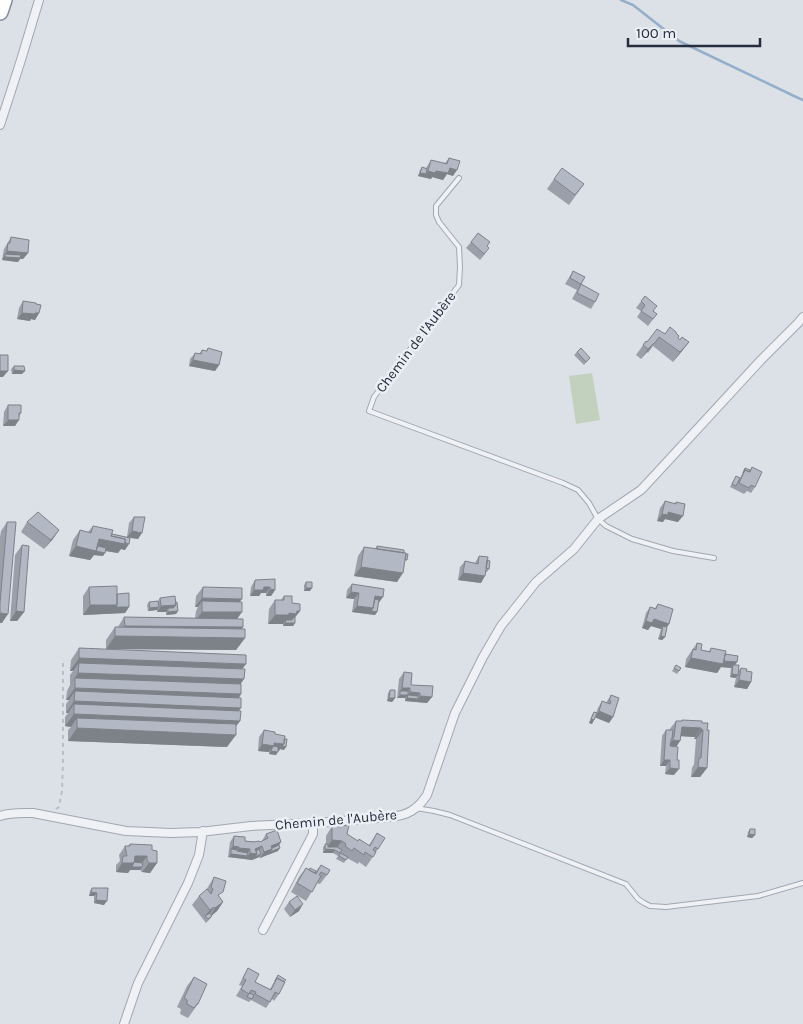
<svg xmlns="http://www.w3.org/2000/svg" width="803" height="1024" font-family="Karla,sans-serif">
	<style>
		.green { fill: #c2d1bd }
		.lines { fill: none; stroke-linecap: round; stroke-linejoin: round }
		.stream { stroke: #95aec9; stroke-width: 2.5 }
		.service-casing { stroke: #a1a7b1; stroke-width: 6 }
		.minor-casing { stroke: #a1a7b1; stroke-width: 10 }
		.motorway-casing { stroke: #838d9e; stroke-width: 18 }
		.path { stroke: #babec5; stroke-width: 2; stroke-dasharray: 4 4; stroke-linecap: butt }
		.service { stroke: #eff1f5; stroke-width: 4 }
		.minor { stroke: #eff1f5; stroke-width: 8 }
		.motorway { stroke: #fff; stroke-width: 15 }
		.wall { fill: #9a9fa9 }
		.shaded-wall { fill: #7d8289 }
		.building { fill: #b3b9c4; stroke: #7d8289 }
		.labels { text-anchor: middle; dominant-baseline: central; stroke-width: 5; stroke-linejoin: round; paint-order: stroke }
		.street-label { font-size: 14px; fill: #252e3e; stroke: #ebeff5 }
	</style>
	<rect width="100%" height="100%" fill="#dce0e7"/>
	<path class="green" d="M592,373l8,47 -24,4 -7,-48z"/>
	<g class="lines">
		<path class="stream" d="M621,0l12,5 46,36 115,55 9,4"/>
		<g class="service-casing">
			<path id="service" d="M459,178l-23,28v9l3,7 20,25 1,20 -1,18 -85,112 -5,14 194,72 15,7 11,13 9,16 8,7 26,13 41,12 41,7
				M416,808l18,3 16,4 176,69 12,15 6,4 6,3 16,1 92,-11 45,-13"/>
		</g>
		<g class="minor-casing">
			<path id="minor" d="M0,125l21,-65 18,-60
				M0,816c11,-4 22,-3 33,-3l93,18 45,2 29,-1 51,-6 66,-3 74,-6c17,-2 26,-7 36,-22l28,-82 28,-56 18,-31 35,-44 38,-33 24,-30 43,-29 14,-15 106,-115 37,-37 5,-6
				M263,930l50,-96v-11
				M124,1024l14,-41 50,-100 11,-28 4,-24"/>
		</g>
		<g class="motorway-casing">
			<path id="motorway" d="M0,12l4,-12"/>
		</g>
		<path class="path" d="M56,809l3,-2 3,-16 1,-29v-101"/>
		<use href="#service" class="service"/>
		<use href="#minor" class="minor"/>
		<use href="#motorway" class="motorway"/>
	</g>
	<path class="wall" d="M449,158l4,18 -6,-2 -4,6 -11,-3 -1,2 -13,-3 2,-6 2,-3 4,1 5,-8 14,3z
		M554,179l30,5 -15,21 -22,-16z
		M11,237l17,16 -5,6h-3l-2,3 -16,-2 2,-11z
		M471,242l16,4 -2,8 -5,6 -14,-12z
		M573,271l8,13 14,18 -4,7 -19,-10 5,-9 -12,-6z
		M645,296l8,15 4,3 -9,12 -11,-9 4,-6 -5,-3z
		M23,301l13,3 3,9 -4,7 -4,-1 -1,2 -13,-2 2,-11z
		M670,327l6,6 2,5 2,2 9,2 -7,9 -9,11 -20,-16 -5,7 -1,-1 -6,7 -5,-4 10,-14 1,1 18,-8z
		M208,348l11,17 -4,6 -26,-5 1,-7 5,-6 4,1 3,-4 4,1z
		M577,352l13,6 -6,7 -10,-10z
		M14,366l8,8h-10l-1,-5z
		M8,405l13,8 -6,13h-12l1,-14z
		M752,467l3,20 -4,6 -4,-2 -3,3 -14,-7 6,-11 4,2 5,-10 5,2z
		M665,501l10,3 1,-2 2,20 -13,-3 -2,3 -6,-1 3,-13z
		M134,517l4,22 -8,-1 -5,12 -4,-1 -3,4 -13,-2 -2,5 -9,-1 -4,5 -21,-4 4,-16 7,-10 8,2 5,-6 19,8 15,3 2,-14z
		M7,522l-5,101h-2v-86l1,-6z
		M27,522l26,17 -9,10 -23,-17z
		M22,545l2,67 -7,9h-7l5,-66z
		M377,546l27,17 -7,19 -43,-6 4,-20 6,-9 11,2z
		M479,556l8,4 2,9 -2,3h-1l-5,11 -23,-3 2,-13 5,-6 10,2z
		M255,580l20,10 -4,6h-5v-3h-5l-2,3h-9l1,-9z
		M306,582l4,9h-6v-6z
		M352,584l26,20 -1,8 -2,3 -23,-3 2,-13 -8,-1 1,-8z
		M89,587l28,7 12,13 -4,6 -42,2v-19z
		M203,587l36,15 -2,17 6,8 -1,2 3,9 -9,12 -130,-1v-9l9,-13h3l6,-10 71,1 1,-7 2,-4h-3l1,-11z
		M284,596l16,15 -5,6v6l-2,3h-10v-2h-15l1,-15 6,-9h6z
		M160,598l15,5 3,8 -2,3 -10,1v-3h-9v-2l-9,1 -1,-6 2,-3 9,-1z
		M658,604l11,20 -2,3 -2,10 -3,3 -4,-1 3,-10 -10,-3 -3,4 -6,-2 4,-15 4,-6 5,1z
		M697,643l4,7 8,1 2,-3 14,6 12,8 -2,3 3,6 3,-3 5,3 5,11 -4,7 -13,-2 2,-9 -6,-1 1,-9 -10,-1 -4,6 -32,-6 1,-8z
		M79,648l163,21 -2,15 1,10 -2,4 -1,13 2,10 -4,5 -9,21 -159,-6v-11l3,-3 -6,-1v-9l3,-4h-2v-9l3,-4h-3l1,-9 3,-6v-10l3,-4h-3l1,-11z
		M676,665l5,3 -4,6 -5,-3z
		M404,672l7,13 21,12 -5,6 -22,-2v-3h-8l2,-19z
		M390,690l5,8 -3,4 -5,-1 1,-8z
		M611,695l5,12 -3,10 -4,6 -14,-6 -3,7 -3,-1 3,-8 2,-3 2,1 2,-5 4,-7 4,2z
		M682,720l20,3 5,7v38l-7,9h-9l1,-9 2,-4 2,-25h-2l1,-2 -14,-1 -1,5 -4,6 -2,28 -9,-1 1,-8h-6l2,-30 4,-6h3l7,-9h5z
		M264,730l11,4 9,16 -4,-1 -1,2 -1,-1 -2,5 -7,-1v-2l-11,-1 1,-14z
		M332,826l8,1 1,-1 6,8 11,7 11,4 8,-12 1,16 -12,18 -7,-5 -1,2 -11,-6 -3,5 -8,-4 2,-3 -5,-3h-10v-6l3,-3v-8z
		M750,829l5,6 -3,3 -5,-1 1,-5z
		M266,834l15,8 -2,3 -1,6 -18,7 -1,-1 -7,3 -24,-3 2,-15 4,-6 11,5 15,1 2,-1z
		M130,844l22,6 5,13 -7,10 -8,-1 -2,-2h-10l-2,3 -12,-1v-7l4,-4 -1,-6 6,-9h3z
		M321,865l6,10 -7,9 -3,-1 -11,18 -15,-9 8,-15 7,-9 3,1 7,2z
		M214,877l5,20 4,5 -6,9 -5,4v1l-2,3 -4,4 -14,-18 7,-9 7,-6 2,-3z
		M92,888h16l-4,17 -10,-2v-7h-5l1,-5z
		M289,902l10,9 -9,6 -6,-8z
		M248,968l7,14 15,7 8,-14 1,19 -5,7 -2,-2 -6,9 -15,-8 -2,2 -13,-6 6,-10 -3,-1 5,-10z
		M194,977l4,27 -10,14 -8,-4 1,-5 -4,-2 10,-21z"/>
	<path class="shaded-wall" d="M450,168l7,2 -4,6 -6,-2 -4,6 -11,-3 -1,2 -13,-3 2,-3 6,1 2,-3h8z
		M7,251l21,2 -5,6h-3l-2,3 -16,-2z
		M22,313h17l-4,7 -4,-1 -1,2 -13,-2z
		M689,342l-7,9 -9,11 7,-10z
		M654,343l-7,9 -6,7 7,-10z
		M193,360l26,5 -4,6 -26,-5z
		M14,370l11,1 -3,3h-10z
		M0,371h8l-5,6h-3z
		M8,420h11l-4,6h-12z
		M668,512l15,4 -5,6 -13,-3 -2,3 -6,-1 5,-7z
		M59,530l-6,9 -9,10 7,-9z
		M132,531l10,2 -4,6 -11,-2z
		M99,539l30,5 -4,6 -4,-1 -3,4 -24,-4z
		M76,546l29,7 -2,3 -9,-1 -4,5 -21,-4z
		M361,567l42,6 -6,9 -43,-6z
		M463,573l22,3 -4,7 -23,-3z
		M264,587h6l-4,6h-5l-2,3h-9l4,-6z
		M306,588h6l-2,3h-6z
		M270,589l5,1 -4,6h-5z
		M351,592l8,1 -5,6 -8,-1z
		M375,596l8,1 -5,7 -6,-2z
		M202,598l40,1 -7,9 -33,-7 -4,6h-3z
		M90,605h27l12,2 -4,6 -42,2z
		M176,605l-5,6 -3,-3 -2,4h-9l4,-6z
		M357,606l16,2 4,4 -2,3 -23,-3z
		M159,607l-2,3 -9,1 2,-3z
		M16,611l8,1 -7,9h-7z
		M178,611l-2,3 -10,1 2,-3z
		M297,611h3l-7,9 2,3 -2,3h-10l2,-3v-2l-2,3h-15l7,-9z
		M202,612h40l-7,10 -40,-1z
		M0,613l8,1 -6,9h-2z
		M654,619l15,5 -4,6 -2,-4 -2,3 -10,-3 -3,4 -6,-2 4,-7z
		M125,626l118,1 -7,9 -118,-1z
		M115,636l130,2 -9,12 -130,-1z
		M661,636l4,1 -3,3 -4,-1z
		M79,658l167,6 -9,12 -158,-13 -6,8h-3z
		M691,658l32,3 14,1 -4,6v-3l-2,3 -10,-1 -4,6 -32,-6z
		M78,673l166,6 -8,12 -161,-13 -5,7z
		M732,674l6,1 -3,3 -5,-1z
		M739,680l12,2 -4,7 -13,-2z
		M75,688l166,6 -8,13 -158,-16 -6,9h-3z
		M402,688h8l-4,7 -6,-4 -2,3z
		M410,692l10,1 -4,6h2l2,-3 12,1 -5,6 -22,-2z
		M400,695h8l-3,3h-8z
		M389,698h6l-3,4 -5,-1z
		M74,701l167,7 -9,12 -158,-16 -6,9h-2z
		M599,711l14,6 -4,6 -15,-6z
		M74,714l166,7 -9,12 -154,-15 -6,9 -6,-1z
		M591,719l3,1 -2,4 -3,-1z
		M682,727h1l18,1 -6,9 -18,-1z
		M77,728l159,7 -9,12 -159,-6z
		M701,729l2,1 -7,9h-2z
		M673,740l7,1 -6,9 -6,-4z
		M274,743l10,1 2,3 -2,3 -4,-1 -1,2 -8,-1v-1l-2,3 -11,-1 4,-7z
		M271,751l7,1 -2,3 -7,-1z
		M664,760h6l-4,6h-6z
		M698,767l9,1 -7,9h-9z
		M670,768l9,1 -5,6 -9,-1z
		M749,834l6,1 -3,3 -5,-1z
		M332,840l10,1 -9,12h-10z
		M281,842l-4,6 -6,3 -4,4 -7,3 4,-6 7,-6z
		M233,846l6,1 -4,6 -4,-4 -2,3z
		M262,846l-5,7 4,1 -2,3 -7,3 -7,-1 5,-6 5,-4z
		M239,848l11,1 -4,7h1l-2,3 -17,-2 3,-3h4z
		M280,848l-2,3 -11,4 3,-3z
		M135,856h12l-7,10 2,1 -2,3h-10l-2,3 -12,-1 6,-9z
		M149,863h8l-7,10 -8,-1z
		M91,892l6,1 -3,3h-5z
		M96,900l11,1 -3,4 -10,-2z
		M223,902l-6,9 -8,7 6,-10z
		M303,904l-4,7 -9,6 5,-7z
		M214,907l-6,9h-3l5,-6z"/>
	<path class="building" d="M449,158l11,3 -3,9 -7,-2 -2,5 -12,-2 -1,2 -7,-2 3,-11 16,4z
		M422,167l5,2 -1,5 -6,-1z
		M562,168l22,16 -9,11 -21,-16z
		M478,233l12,9 -3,4 2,2 -5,6 -13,-12z
		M11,237l18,3 -1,13 -21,-2 1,-8h2z
		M5,254l16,1 -1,3 -15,-1z
		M573,271l12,6 -4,7 -11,-6z
		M581,284l18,10 -4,8 -18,-9z
		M645,296l12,10 -4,5 4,3 -4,5 -12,-8 4,-6 -4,-4z
		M23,301l13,2v1l5,1 -2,8h-4v1l-13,-1z
		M670,327l6,5v1l3,3 -1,2 2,2 2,-3 7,5 -9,10 -21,-15 -4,6h-1l-6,6 -5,-4 3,-4 1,1 10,-13 8,5z
		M208,348l14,4 -3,13 -26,-5 2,-7 6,1 1,-4 5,1z
		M581,348l9,10 -4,4 -9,-10z
		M0,355h8v16h-8z
		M14,366h10l1,5 -11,-1z
		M8,405h13v8h-2v7h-11z
		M752,467l10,5 -7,15 -4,-2 -2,3 -10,-5 6,-13 5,2z
		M745,468l5,2 -1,2 -4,-2 -2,3z
		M736,476l4,2 -4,8 -4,-2z
		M665,501l11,3v-2l9,2 -2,12 -15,-4v3l-6,-1z
		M38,512l21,18 -8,10 -24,-18z
		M134,517h11l-3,16 -10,-2z
		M7,522h9l-8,92 -8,-1v-10z
		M93,526l20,4 -2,6 14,3v5l-26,-5 -3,12 -20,-5 4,-16 11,3z
		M112,534l18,4 -1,6 -4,-1v-4l-14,-3z
		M22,545l7,1 -5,66 -8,-1z
		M98,546l8,2 -1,5 -9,-2z
		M377,546l27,4v3l-27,-4z
		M364,547l42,6 -3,20 -42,-6z
		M406,554h2l-1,6h-2z
		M479,556l9,1 -3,19 -22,-3 2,-12 13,3z
		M487,560l3,1 -1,8 -3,-1z
		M275,579v11l-5,-1v-2h-6l-1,3h-9l1,-10z
		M306,582h6v6h-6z
		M352,584l32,5 -1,8 -8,-1 -2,12 -16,-2 2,-13 -8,-1z
		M117,586v19h-27l-1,-18z
		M203,587l39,1v11l-40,-1z
		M129,593v14h-13l1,-2v-11z
		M175,596l1,9 -15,1 -1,-8z
		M284,596h8v7l8,1v7h-3l-1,3 -7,-1v2h-14v-15h9z
		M375,599l4,1 -2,12 -6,-1 2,-3z
		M158,601l1,6 -9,1 -1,-6z
		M202,601l40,1v10h-40z
		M177,602l1,9 -10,1v-4h5l3,-3 -1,-2z
		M658,604l15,5 -4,15 -15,-5 -2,4 -6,-2 4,-14 6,2z
		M124,617l119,2v8l-118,-1z
		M294,617h1v6h-10l1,-3h6z
		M663,626l4,1 -2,10 -4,-1z
		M115,627l130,2v9l-130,-2z
		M697,643l5,1 -1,6 9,2 1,-4 15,3 -3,13 -32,-6 2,-9 3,1z
		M79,648l167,7v9l-167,-6z
		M725,654l13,2 -1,6 -13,-1z
		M79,663l166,6 -1,10 -166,-6z
		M676,665l5,3 -2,3 -5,-3z
		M733,665h6l-1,10 -6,-1z
		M741,668l6,1 -1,2 6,1 -1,10 -12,-2z
		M404,672l8,1 -1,12 22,1 -1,11 -12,-1v-3l-10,-1v-4h-8z
		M75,678l166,6v10l-166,-6z
		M390,690h5v8h-6z
		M75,691l166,7v10l-167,-7z
		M400,691h8v4h-8z
		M408,695l10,1v3l-11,-1z
		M611,695l8,3 -6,19 -14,-6 3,-10 8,3 1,-3h-2z
		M74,704l167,7 -1,10 -166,-7z
		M594,712l3,1 -3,7 -3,-1z
		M77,718l159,6v11l-159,-7z
		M682,720l20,1v2h6l-1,7h2l-2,38 -9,-1 1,-9h2l2,-28 -2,-1v-1l-18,-1h-1l-2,14 -7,-1v-3h1l2,-16h6z
		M264,730l11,2v2l10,2 -1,8 -10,-1v3l-12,-2z
		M666,730h7l-1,8 -1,2 -1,6 8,1 -1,13h2v9l-9,-1v-8h-6z
		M284,739h3l-1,8 -4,-1 2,-2z
		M273,746l5,1v5l-7,-1z
		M349,825l-2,9 11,7 1,-2 11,7 7,-13 8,5 -7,11 -3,-2 -2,3 3,2 -3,5 -8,-5 -1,3 -10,-7 -2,3 -7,-5 1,-2 -4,-3 -10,-1v-14l9,1v-1z
		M750,829h5v6l-6,-1z
		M277,830l4,12 -10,4 1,3 -8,3 -2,-6 -7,3 2,5 -7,-1v-4l-11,-1v-1l-6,-1 1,-10 11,1v4l9,1 5,-1 1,1 8,-4 -2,-4z
		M130,844l22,1v5l5,1v12h-8l-2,-3v-4h-12l-1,7h-12l1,-7h4l-2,-10h5z
		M325,844h3v3h9l5,3 -2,3 -5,-3 -10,-1z
		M279,845l1,3 -10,4 2,-3v-1z
		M231,849l6,1v1l11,2 -1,3 -16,-2z
		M259,849l2,5 -6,3 2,-3 -1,-3z
		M340,853l8,4 -2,3 -7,-4z
		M134,862l9,1 -1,4h-10z
		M321,865l9,5 -3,5 -6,-3 -2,3 2,1 -9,16 -15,-9 9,-15 10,6z
		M310,868l6,3 -1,2 -6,-3z
		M214,877l12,4 -3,11 -5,3 5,7 -8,6 -1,-1 -4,3 -11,-14 8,-7 4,5 2,-5 -2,-2z
		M92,888h16l-1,13 -11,-1 1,-7 -6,-1z
		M297,896l6,8 -8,6 -6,-8z
		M210,913l2,3 -4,3 -3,-3z
		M248,968l11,6 -4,8 16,8 6,-12 8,4 -6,12 -4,-2 -5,10 -15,-8 1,-2 -5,-2 -2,4 -8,-5 5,-9 -3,-2z
		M278,975l8,5 -2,2 -7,-4 -2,3z
		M194,977l13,7 -9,20h-1l-3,4 -7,-4v-4l-3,-2z
		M249,993l5,2 -2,4 -5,-2z"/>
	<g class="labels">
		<g class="street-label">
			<text transform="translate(416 342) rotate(-53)">Chemin de l'Aubère</text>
			<text transform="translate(336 820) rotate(-5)">Chemin de l'Aubère</text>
		</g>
	</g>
	<path d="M628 38v8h132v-8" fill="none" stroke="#252e3e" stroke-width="2.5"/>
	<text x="636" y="38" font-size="15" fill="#252e3e" stroke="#ebeff5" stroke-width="4" paint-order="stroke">100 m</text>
</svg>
